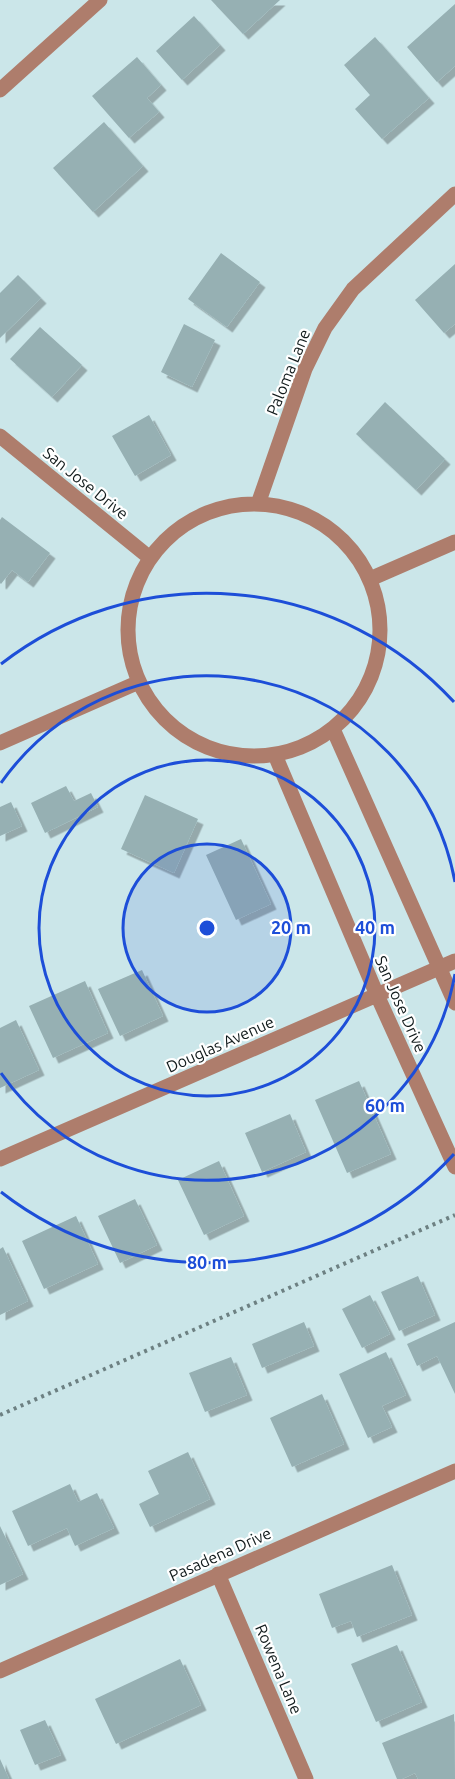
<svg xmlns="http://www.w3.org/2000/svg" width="455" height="1779" font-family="Ubuntu,sans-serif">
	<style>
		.building { fill: #96b0b3; filter: url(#shadow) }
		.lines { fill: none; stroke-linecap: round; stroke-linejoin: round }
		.path { stroke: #6d8082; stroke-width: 4; stroke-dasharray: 3 4.5; stroke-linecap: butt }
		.minor { stroke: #ae7d6c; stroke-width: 15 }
		.ring { fill: none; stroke: #1d4ed8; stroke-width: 3 }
		.labels { text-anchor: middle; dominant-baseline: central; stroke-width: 4.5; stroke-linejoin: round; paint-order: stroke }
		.street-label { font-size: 16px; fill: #101a1b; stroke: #fff }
		.centre { fill: #1d4ed8; stroke: #fff; stroke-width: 3 }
		.ring-label { font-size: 18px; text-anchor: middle; font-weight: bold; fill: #1d4ed8; stroke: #fff; stroke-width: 4.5; stroke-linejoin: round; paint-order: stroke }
	</style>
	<defs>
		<filter id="shadow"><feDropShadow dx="5.5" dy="5.5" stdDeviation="0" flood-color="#0004"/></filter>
	</defs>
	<rect width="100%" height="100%" fill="#cbe6e9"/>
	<path class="building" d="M211,0h69l-37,34z
		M455,4v62l-18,16 -30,-35z
		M194,16l26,29 -38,35 -26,-29z
		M375,37l54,61 -47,41 -27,-30 15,-14 -26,-30z
		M137,57l24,28 -14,13 12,14 -30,26 -37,-42z
		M104,122l39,44 -50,46 -40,-44z
		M221,253l39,29 -33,45 -39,-28z
		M455,264v60l-11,9 -29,-33z
		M18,275l23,23 -41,40v-45z
		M184,324l31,16 -23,47 -31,-15z
		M40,327l42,38 -30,32 -42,-38z
		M385,402l60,57 -29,31 -60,-56z
		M149,415l22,40 -36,21 -23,-40z
		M2,517l48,36 -22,29 -16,-12 -11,14 -1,-1v-63z
		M66,786l8,15 17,-8 7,14 -53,26 -14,-30z
		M145,795l53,24 -24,54 -53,-24z
		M11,802l11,24 -22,10v-29z
		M241,839l30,65 -35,16 -30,-65z
		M142,970l21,46 -43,20 -22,-47z
		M85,981l23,52 -55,25 -24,-52z
		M16,1020l23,50 -39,18v-60z
		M359,1081l32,73 -44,19 -32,-73z
		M290,1114l16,38 -44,20 -17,-39z
		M219,1161l25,55 -40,19 -26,-55z
		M135,1199l22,46 -37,18 -22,-47z
		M76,1216l22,48 -54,25 -22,-48z
		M3,1247l25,54 -28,14v-66z
		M418,1276l17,39 -36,16 -18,-39z
		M370,1295l20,39 -28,14 -20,-39z
		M304,1322l10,24 -52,22 -10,-24z
		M455,1322v72l-18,-38 -20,10 -10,-22z
		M386,1352l20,43 -24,11 10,21 -24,11 -29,-64z
		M231,1357l16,38 -42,17 -16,-39z
		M322,1394l22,50 -52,23 -22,-49z
		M188,1452l22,47 -60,28 -11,-23 20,-10 -11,-23z
		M70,1484l8,18 19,-9 17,35 -39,18 -8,-18 -39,18 -16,-35z
		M0,1526l23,48 -23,11z
		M392,1565l20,50 -55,22 -6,-16 -19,7 -13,-34z
		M397,1645l25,57 -46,20 -25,-58z
		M180,1659l21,46 -85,39 -21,-45z
		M454,1714l1,65h-37l-3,-6 -13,6h-5l-15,-36z
		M45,1720l16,35 -26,10 -15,-35z
		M0,1759l9,20h-9z"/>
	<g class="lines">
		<path class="path" d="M0,1415l455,-200"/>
		<path class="minor" d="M0,90l100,-90
			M0,436l150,122
			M258,504l47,-135 20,-41 28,-39 102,-95
			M128 630a126 126 0 1 1 252 0a126 126 0 1 1-252 0Z
			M370,579l85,-37
			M333,729l122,274
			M0,743l139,-61
			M275,755l102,240 78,172
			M0,1159l455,-198
			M218,1574l88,205
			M0,1671l455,-200"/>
	</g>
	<circle cx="207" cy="928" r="84" fill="#1d4ed8" fill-opacity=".12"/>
	<g class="ring">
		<circle cx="207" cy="928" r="84"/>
		<circle cx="207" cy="928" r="168"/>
		<path d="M455 974A252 252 0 0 1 1 1073M1 783A252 252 0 0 1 455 882"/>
		<path d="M454 1154A335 335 0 0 1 1 1192M1 664A335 335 0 0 1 454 702"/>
	</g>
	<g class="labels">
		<g class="street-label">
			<text transform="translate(288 372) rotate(-68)">Paloma Lane</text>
			<text transform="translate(86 483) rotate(39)">San Jose Drive</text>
			<text transform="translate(401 1004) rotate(66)">San Jose Drive</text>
			<text transform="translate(220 1044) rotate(-24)">Douglas Avenue</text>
			<text transform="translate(220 1554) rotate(-24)">Pasadena Drive</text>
			<text transform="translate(279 1669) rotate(67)">Rowena Lane</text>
		</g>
	</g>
	<circle cx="207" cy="928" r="9" class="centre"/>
	<g class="ring-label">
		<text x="291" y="934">20 m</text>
		<text x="375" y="934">40 m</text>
		<text x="385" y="1112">60 m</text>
		<text x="207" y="1269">80 m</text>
	</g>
</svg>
